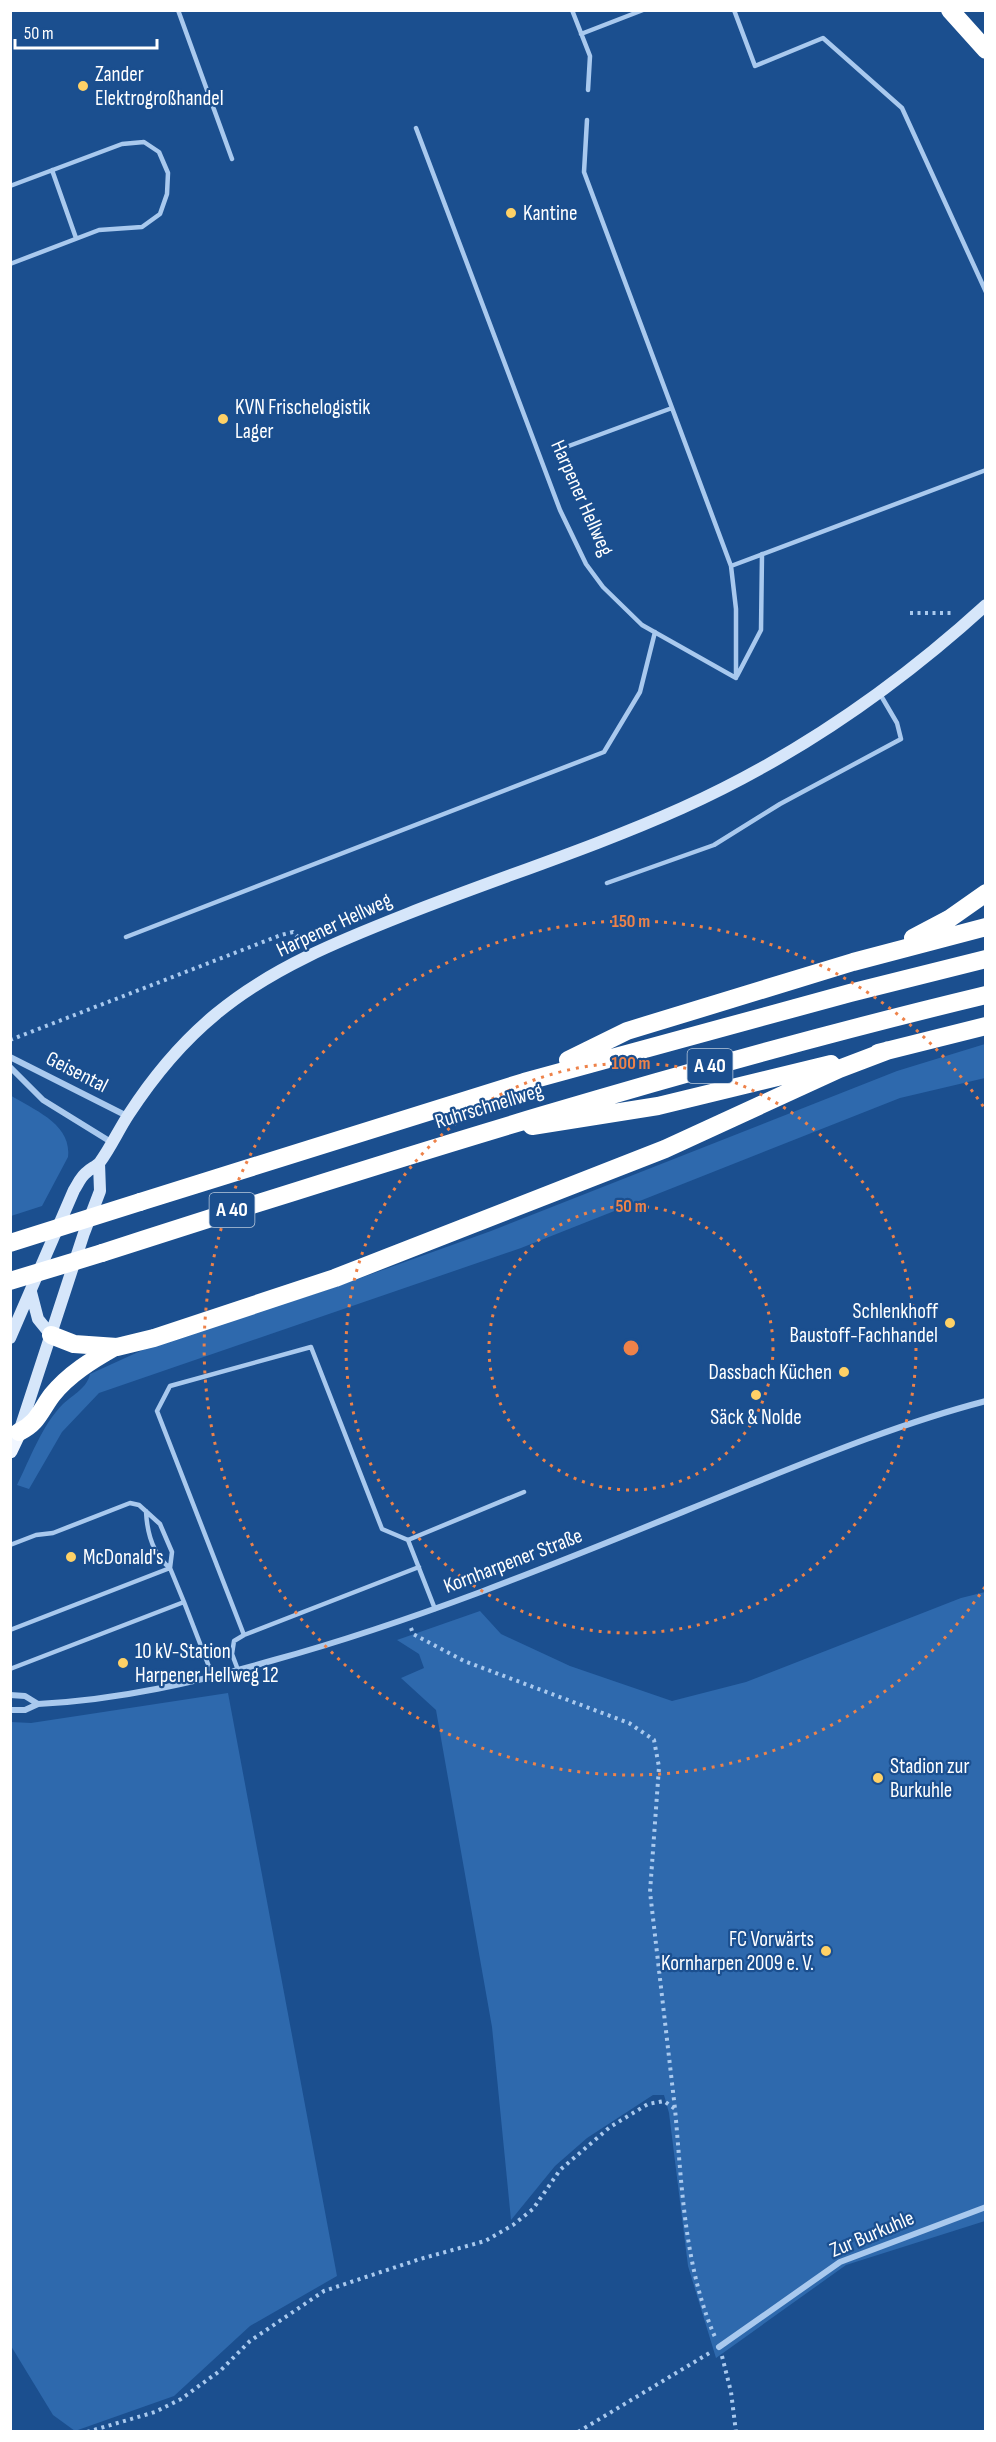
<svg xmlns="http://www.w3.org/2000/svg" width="996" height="2442" font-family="'Sofia Sans Condensed',sans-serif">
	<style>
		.green { fill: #2e69ad }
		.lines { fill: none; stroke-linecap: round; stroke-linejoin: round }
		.path { stroke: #a9c9ee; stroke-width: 4; stroke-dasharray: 3 4.5; stroke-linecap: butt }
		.lane { stroke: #a9c9ee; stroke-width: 4.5 }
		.street { stroke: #a9c9ee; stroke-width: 6 }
		.secondary { stroke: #d6e6fa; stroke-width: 12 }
		.primary { stroke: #f0f6ff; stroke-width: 15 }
		.highway { stroke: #fff; stroke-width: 18 }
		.highway-bridge { stroke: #fff; stroke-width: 18 }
		.ring { fill: none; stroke: #ee8249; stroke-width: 3; stroke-dasharray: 3 6 }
		.poi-dot { fill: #ffd166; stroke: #1b4f8f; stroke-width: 2 }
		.labels { text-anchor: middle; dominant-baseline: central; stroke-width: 4.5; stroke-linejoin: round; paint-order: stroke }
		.shield { fill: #1b4f8f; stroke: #bbcadd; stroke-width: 1.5 }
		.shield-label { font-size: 20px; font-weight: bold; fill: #fff }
		.poi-label { font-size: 21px; fill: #fff; stroke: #1b4f8f; text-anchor: start }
		.street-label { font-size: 21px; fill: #fff; stroke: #1b4f8f }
		.centre { fill: #ee8249; stroke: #1b4f8f; stroke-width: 3 }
		.ring-label { font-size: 18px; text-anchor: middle; font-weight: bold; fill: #ee8249; stroke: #1b4f8f; stroke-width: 4.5; stroke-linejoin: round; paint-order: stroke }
	</style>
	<rect width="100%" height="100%" fill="#1b4f8f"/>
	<path class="green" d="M985,1044v34l-85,20 -379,150 -422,145 -37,39 -33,57 -12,-4c13,-26 25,-60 46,-81 11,-10 24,-16 27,-30l68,-31 169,-53 164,-59 406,-160z
		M10,1095c24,15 62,29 58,62l-26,49 -31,10z
		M985,1592v629l-139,44 -130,93 -28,-92 -19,-153 -5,-18h-11l-66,43 -32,28 -44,54 -19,-193 -56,-317 -35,-32 23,-10 -5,-14 -22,-14 83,-29 21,23 69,32 102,35 74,-19 215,-84z
		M228,1693l109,583 -87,50 -76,70 -99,35 -22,-16 -42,-69v-624l20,1z"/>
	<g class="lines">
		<path class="path" d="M910,613h44
			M10,1040l271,-105 12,-3 10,10
			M411,1628l2,6 51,27 165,62 25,17 5,27 -9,125 25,217
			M722,2356l9,36 5,40
			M87,2432l68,-20 26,-13 40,-29 29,-29 74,-50 96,-32 65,-18 28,-16 20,-16 27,-39 50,-43 38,-23 16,-3 11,8c7,76 9,157 40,228
			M578,2432l133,-80"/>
		<path class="lane" d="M178,10l54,149
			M572,10l18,46 -2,34
			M734,10l21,56 68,-28 79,70 84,184
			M581,34l62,-24
			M587,120l-3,52 147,394 5,43v69
			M416,128l144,382 26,54 17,23 39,38 94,53
			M52,170l24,68
			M10,186l112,-42 22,-2 15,10 9,21 -1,21 -7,20 -18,13 -43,3 -89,34
			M566,447l106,-39
			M731,566l255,-96
			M737,676l24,-46 1,-76
			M607,883l107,-38 66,-41 121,-65 -4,-16 -17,-29
			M126,937l478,-185 36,-60 15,-60
			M146,1511c1,22 6,43 24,57
			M408,1540l116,-48
			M10,1545l26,-10 17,-2 77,-30 9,2 21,19 12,28 -2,16 14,34 -174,67
			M184,1602l29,75
			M10,1630l160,-62
			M244,1635l175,-68
			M238,1670l-6,-16 2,-13 10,-6 -87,-224 13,-25 141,-39 71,182 26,11 27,69"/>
		<path class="street" d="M10,1057l117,59
			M10,1067l33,33 68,42
			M10,1695l15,1 13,8
			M10,1710h15l13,-6c81,-4 159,-22 236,-44 163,-45 319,-112 475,-175 77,-31 156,-63 237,-84
			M719,2347l121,-85 146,-55"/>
		<path class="secondary" d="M31,1292l7,27 13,16
			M10,1338l64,-148c4,-6 7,-14 13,-18 4,-4 10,-6 13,-10 11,-15 19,-33 29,-48 24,-37 53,-72 87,-100 55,-46 125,-74 191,-100 91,-36 186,-66 275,-106 111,-50 214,-121 304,-203
			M19,1432l65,-199 16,-42 -1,-28"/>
		<path class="primary" d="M10,1451l9,-19"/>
		<path class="highway" d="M950,10l36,40
			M913,938l36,-19 37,-26
			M878,1053l108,-27
			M568,1060l59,-29 226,-69 133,-35
			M532,1126l126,-20 173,-42
			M140,1202l384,-120 326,-89 136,-34
			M102,1253c292,-94 584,-186 884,-258
			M51,1335l23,9 43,3 37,-9 181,-60 330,-129 174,-80 50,-19
			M19,1432c19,-9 21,-21 33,-37 17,-21 40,-35 63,-48"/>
		<path class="highway-bridge" d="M10,1243l130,-41
			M10,1281l92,-28"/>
	</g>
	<g class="ring">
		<circle cx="631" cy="1348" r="142"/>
		<circle cx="631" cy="1348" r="285"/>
		<path d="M985 1587A427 427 0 1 1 985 1109"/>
	</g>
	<g class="poi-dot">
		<circle cx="83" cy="86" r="6"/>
		<circle cx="511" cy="213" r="6"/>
		<circle cx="223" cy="419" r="6"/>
		<circle cx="950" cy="1323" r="6"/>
		<circle cx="844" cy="1372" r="6"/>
		<circle cx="756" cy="1395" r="6"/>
		<circle cx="71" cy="1557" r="6"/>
		<circle cx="123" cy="1663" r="6"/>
		<circle cx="878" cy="1778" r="6"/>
		<circle cx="826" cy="1951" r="6"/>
	</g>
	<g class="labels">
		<g class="shield">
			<rect x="687.5" y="1049" width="45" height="34" rx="4.5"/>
			<rect x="209.5" y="1193" width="45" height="34" rx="4.5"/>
		</g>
		<g class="shield-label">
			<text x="710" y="1066">A 40</text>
			<text x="232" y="1210">A 40</text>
		</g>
		<g class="poi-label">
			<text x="95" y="74">Zander<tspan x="95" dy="24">Elektrogroßhandel</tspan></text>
			<text x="523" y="213">Kantine</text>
			<text x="235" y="407">KVN Frischelogistik<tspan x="235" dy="24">Lager</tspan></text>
			<text x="938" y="1311" text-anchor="end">Schlenkhoff<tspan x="938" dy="24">Baustoff-Fachhandel</tspan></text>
			<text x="832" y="1372" text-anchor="end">Dassbach Küchen</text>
			<text x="756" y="1417" text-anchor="middle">Säck &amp; Nolde</text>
			<text x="83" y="1557">McDonald's</text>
			<text x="135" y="1651">10 kV-Station<tspan x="135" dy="24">Harpener Hellweg 12</tspan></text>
			<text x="890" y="1766">Stadion zur<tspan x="890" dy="24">Burkuhle</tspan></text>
			<text x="814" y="1939" text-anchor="end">FC Vorwärts<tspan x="814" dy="24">Kornharpen 2009 e. V.</tspan></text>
		</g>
		<g class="street-label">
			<text transform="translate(582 498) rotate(66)">Harpener Hellweg</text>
			<text transform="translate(334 925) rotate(-25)">Harpener Hellweg</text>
			<text transform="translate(77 1072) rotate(27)">Geisental</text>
			<text transform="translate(489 1106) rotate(-17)">Ruhrschnellweg</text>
			<text transform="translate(513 1561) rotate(-21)">Kornharpener Straße</text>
			<text transform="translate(872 2234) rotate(-23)">Zur Burkuhle</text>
		</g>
	</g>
	<circle cx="631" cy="1348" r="9" class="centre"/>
	<g class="ring-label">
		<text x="631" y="927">150 m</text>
		<text x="631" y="1069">100 m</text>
		<text x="631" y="1212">50 m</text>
	</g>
	<rect width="996" height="2442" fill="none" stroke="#ffffff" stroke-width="24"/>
	<path d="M15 39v9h142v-9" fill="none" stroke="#ffffff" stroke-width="3"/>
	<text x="24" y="39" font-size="18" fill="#ffffff" stroke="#1b4f8f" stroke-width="4.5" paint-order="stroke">50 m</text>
</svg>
